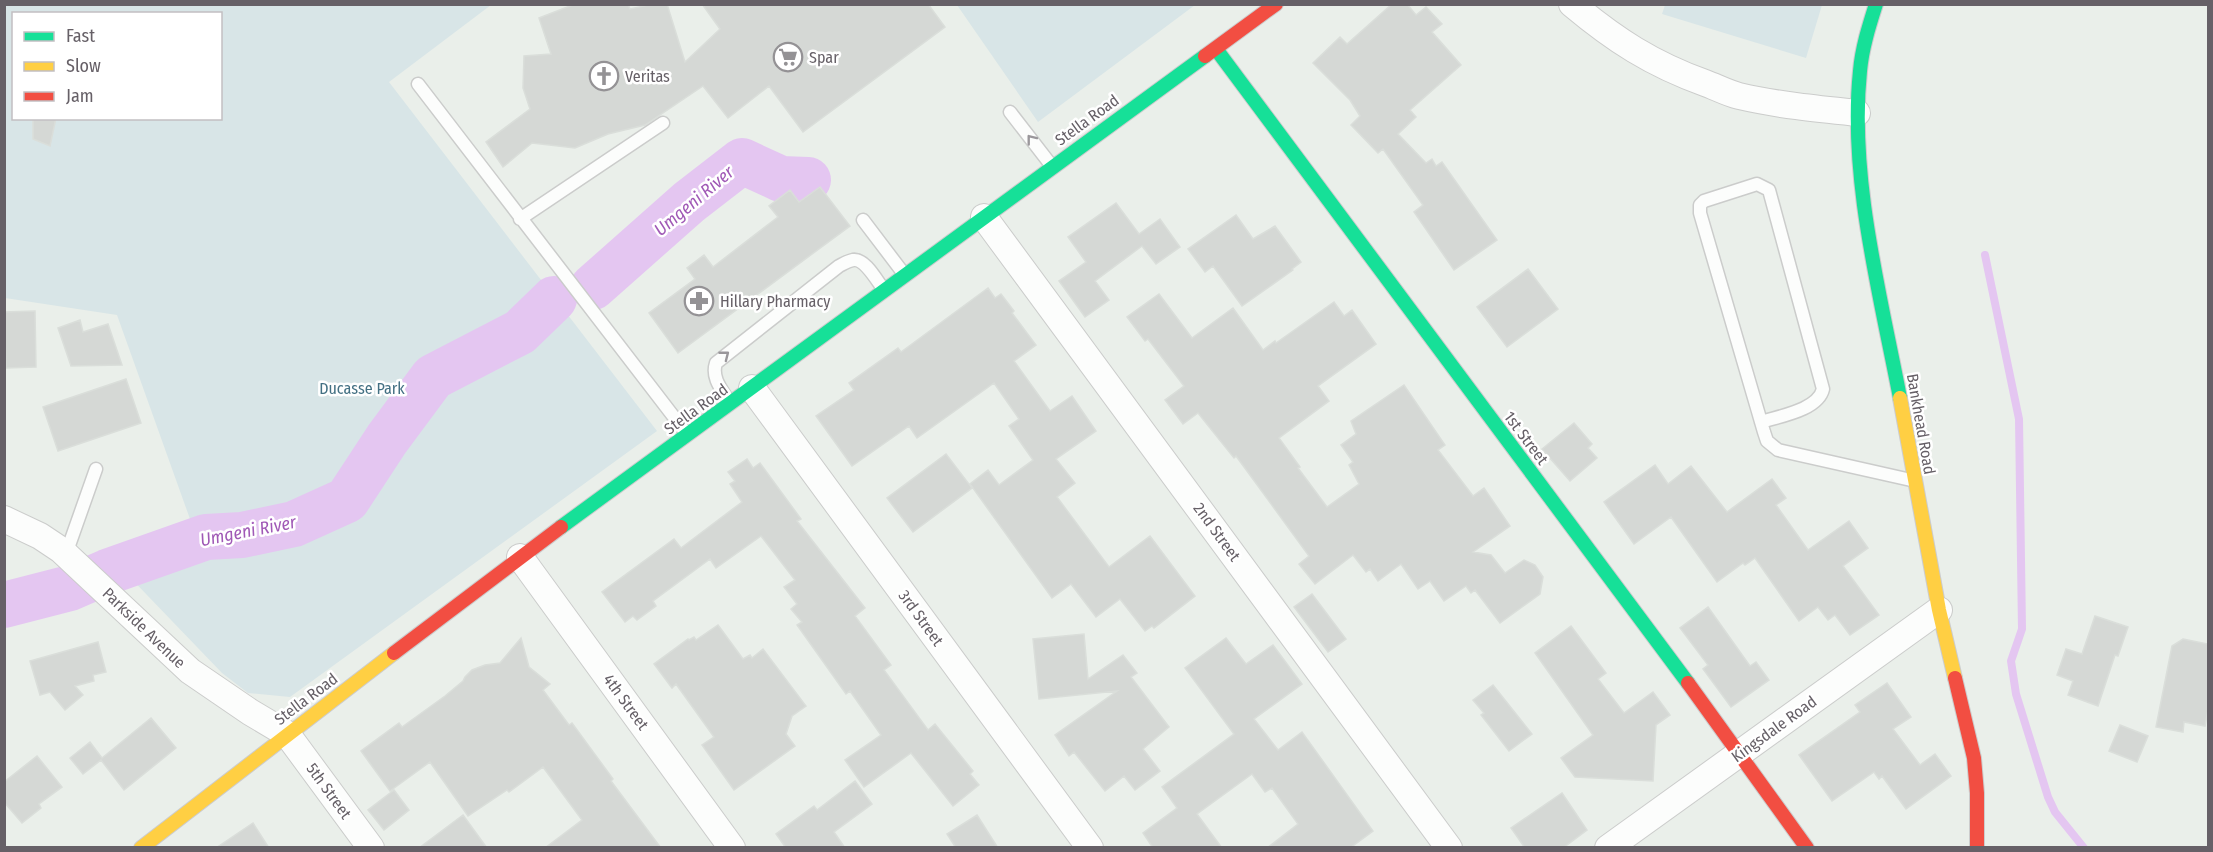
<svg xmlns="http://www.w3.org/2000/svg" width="2213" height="852" font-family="'Fira Sans Condensed',sans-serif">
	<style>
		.green { fill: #d8e5e7; fill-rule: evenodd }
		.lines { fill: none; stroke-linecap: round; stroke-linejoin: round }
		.stream { stroke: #e4c6f1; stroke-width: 8 }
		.river { stroke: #e4c6f1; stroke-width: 46 }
		.building { fill: #d5d8d5; stroke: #dadeda; stroke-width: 1.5 }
		.lane-casing { stroke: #cbcccb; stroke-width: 15 }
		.street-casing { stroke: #cbcccb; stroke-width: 28 }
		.fast-casing { stroke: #cccccd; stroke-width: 16 }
		.slow-casing { stroke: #cccccd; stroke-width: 16 }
		.jam-casing { stroke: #cccccd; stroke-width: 16 }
		.lane { stroke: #fcfdfc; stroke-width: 12 }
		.street { stroke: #fcfdfc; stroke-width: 26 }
		.fast { stroke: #16e098; stroke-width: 14 }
		.slow { stroke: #ffcf43; stroke-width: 14 }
		.jam { stroke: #f24e42; stroke-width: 14 }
		.oneway { stroke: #9a979b }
		.labels { text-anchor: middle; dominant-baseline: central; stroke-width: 5; stroke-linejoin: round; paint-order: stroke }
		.poi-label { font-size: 16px; fill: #666067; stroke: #fff; text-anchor: start }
		.street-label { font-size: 16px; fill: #666067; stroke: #fff }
		.park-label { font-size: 16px; fill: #437083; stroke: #fff }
		.water-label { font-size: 18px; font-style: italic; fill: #a059b6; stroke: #fff }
	</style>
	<rect width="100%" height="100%" fill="#eaefea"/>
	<path class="green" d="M4,5h487l-102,77 268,349 -367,266 -42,-4 -26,-20 -100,-104 -3,-25 71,-25 -73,-204 -112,-17zM14,14h206v104h-206z
		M957,5h238l-157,117z
		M1665,5v-1l157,1 -16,53 -144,-44z"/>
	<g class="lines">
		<path class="stream" d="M1985,255l34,164 3,210 -11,32 5,33 32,103 7,15 29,36"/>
		<path class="river" d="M593,287l96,-85 53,-41 39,18 27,1
			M4,605l66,-17 37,-16 99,-35 36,-2 52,-11 53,-24 40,-61 46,-62 87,-45 34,-33"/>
	</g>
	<path class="building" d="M575,4h53l2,5 23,-5h14l18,58 35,-33 -18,-25h226l17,23 -142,105 -34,-46 -41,32 -25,-32 -58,39 -37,9 -33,14 -43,-5 -29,24 -17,-25 44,-33 -7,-21 1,-32 27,-2 -12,-36z
		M1392,4h15l9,11 10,-8 16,17 -10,8 29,33 -51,45 6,7 -18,17 28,29 6,-4 4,7 6,-4 55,78 -43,30 -40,-58 9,-7 -40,-56 -5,4 -27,-28 9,-9 -10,-16 -37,-37 27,-26 7,7z
		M33,118h23l-6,28 -17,-7z
		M820,187l30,39 -172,127 -29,-40 46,-34 -8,-11 17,-13 9,12 65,-50 -9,-11 21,-16 9,12z
		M1116,203l23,31 21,-15 20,28 -24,17 -14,-18 -47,35 14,19 -24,17 -26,-36 27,-19 -18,-25z
		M1236,215l17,24 22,-13 26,36 -9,7 1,1 -51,36 -29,-40 -8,6 -17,-23z
		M1528,269l30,40 -51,38 -30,-40z
		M988,288l7,10 6,-4 13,17 -2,2 24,32 -22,16 36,50 22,-15 24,35 -40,28 19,24 -18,14 52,70 41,-31 45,60 -41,32 -2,-2 -7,5 -25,-32 -24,18 -25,-33 -19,14 -82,-114 18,-14 11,15 34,-25 -24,-34 10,-7 -25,-36 -77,55 -8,-12 -57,40 -36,-50 38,-26 -5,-7 49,-35 3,4z
		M1159,294l33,44 41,-30 30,42 12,-9 1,2 58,-41 10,14 8,-6 24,34 -58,42 11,15 -50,37 21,29 -2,1 29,39 32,-23 -10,-19 4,-3 -12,-17 15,-11 -5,-13 53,-36 41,60 -7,5 35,46 11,-8 26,38 -37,26 18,3 14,18 19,-13 11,5 8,12 -3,17 -40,29 -25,-33 -4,3 -5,-7 -22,15 -14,-20 -12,8 -17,-25 -23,17 -8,-12 -4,3 -13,-17 -38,29 -16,-20 10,-8 -73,-100 -2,2 -36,-45 -15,11 -18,-24 19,-14 -36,-47 -3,2 -18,-24z
		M35,311l1,56 -30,1 -2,-56z
		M80,320l3,12 25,-8 14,41 -51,1 -13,-38z
		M126,379l15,44 -83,28 -15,-44z
		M1574,423l18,21 -4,4 9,10 -27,23 -28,-32z
		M946,454l26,34 -59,44 -26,-34z
		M747,459l6,9 7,-5 41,56 -4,2 68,87 -10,8 36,49 -7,5 44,60 7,-6 38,47 -3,3 9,11 -26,21 -42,-53 -47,34 -19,-27 36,-25 -31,-44 -4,3 -49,-69 5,-3 -11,-13 6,-5 -13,-17 11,-7 -34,-44 -45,32 -6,-9 -57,42 3,5 -19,14 -4,-4 -8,6 -23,-30 72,-53 7,9 61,-46 -12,-18 5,-3 -7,-9z
		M1655,465l13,19 23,-18 36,46 45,-33 14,19 -10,7 32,45 41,-29 19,27 -25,18 36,49 -29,20 -15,-20 -7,5 -10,-13 -19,14 -44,-63 -10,7 -2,-2 -26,19 -46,-65 -37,27 -30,-42z
		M1312,594l34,45 -18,13 -34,-45z
		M1708,607l42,59 6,-4 13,18 -38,27 -28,-38 5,-4 -28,-37z
		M2095,616l33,11 -10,29 -3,-1 -17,51 -30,-11 5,-14 -16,-6 9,-26 16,5z
		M718,625l25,34 7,-4 2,3 11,-9 43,57 -14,10 -6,18 9,12 -61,44 -32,-45 12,-8 -38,-53 -4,4 -18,-24 34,-25 1,1 5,-3 2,3z
		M1571,626l35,47 -8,6 26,34 29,-21 17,23 -14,10 -3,56 -78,-4 -14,-19 32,-23 -58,-82z
		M1084,634l4,45 35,-24 14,18 -6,4 38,50 -26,22 17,22 -25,19 -11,-14 -19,15 -31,-39 -5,4 -14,-21 62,-44 -78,8 -6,-60z
		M521,638l8,29 21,17 -7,6 26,35 3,-2 41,56 -2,2 50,67h-116l37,-28 -39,-53 -34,25 -2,-2 -39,26 -38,-54 -40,29 -29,-40 38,-28 3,4 43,-31 18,-15 2,-4 7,-7 13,-5 15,-2z
		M1226,638l20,26 27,-19 29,39 -48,35 24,31 24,-18 71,99 -23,17h-83l31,-24 -26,-36 -7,4 -13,-18 -55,40 25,34h-69l-10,-15 34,-25 -15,-21 72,-53 -49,-66z
		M2183,639l25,5v66l-3,16 -21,-4 -1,10 -27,-5 16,-81z
		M98,642l8,30 -13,3 1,6 -19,5 8,9 -18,15 -15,-18 -10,3 -10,-34z
		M1887,683l24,34 -18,12 27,36 15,-11 16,22 -45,33 -24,-33 -3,3 -5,-7 -42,29 -33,-46 61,-43 -5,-7z
		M1493,685l39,49 -23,17 -28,-36 3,-2 -11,-13z
		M151,718l25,30 -52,42 -23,-30 -18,14 -13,-16 20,-16 12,16z
		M2120,725l28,11 -11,26 -28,-11z
		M37,756l25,31 -23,17 2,4 -19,15 -18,-21v-20z
		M855,781l17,23 -38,28 11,16h-59l-10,-14 38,-28 3,4z
		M394,790l15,20 -25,20 -16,-20z
		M1562,793l25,37 -24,18h-38l-14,-20z
		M463,815l24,33h-68z
		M977,815l21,33h-42l-9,-14z
		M253,823l16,25h-53z"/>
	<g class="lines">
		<g class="lane-casing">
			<path id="lane" d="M418,84l269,350
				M1010,112l41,53
				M520,219l143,-96
				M863,220l41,54
				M730,403c-8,-13 -19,-25 -14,-40l123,-97c4,-2 9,-5 14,-6 12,-2 24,21 31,30
				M1761,422c19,-6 57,-12 62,-33l-54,-199 -12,-6 -53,17 -4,4v8l64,219 3,9 11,9 133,30
				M66,554l30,-85"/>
		</g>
		<g class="street-casing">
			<path id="street" d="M1572,4c43,36 80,60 133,79 11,4 22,10 34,13 39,9 79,13 118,17
				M984,217l465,631
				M752,388l338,460
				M4,519l36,17 21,14 129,121 60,41 37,22 84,114
				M520,557l212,291
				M1608,848l331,-238"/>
		</g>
		<g class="fast-casing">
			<path id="fast" d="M1876,4c-7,22 -14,44 -16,67 -11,106 20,222 40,327
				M1216,49l472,634
				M561,527l644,-471"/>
		</g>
		<g class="slow-casing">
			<path id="slow" d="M1900,398l39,212 16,68
				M141,848l253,-195"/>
		</g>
		<g class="jam-casing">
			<path id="jam" d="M1205,56l71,-52
				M394,653l167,-126
				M1955,678l19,80 3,35v55
				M1688,683l119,165"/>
		</g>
		<use href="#lane" class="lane"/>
		<use href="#street" class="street"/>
		<use href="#fast" class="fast"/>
		<use href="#slow" class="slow"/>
		<use href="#jam" class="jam"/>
	</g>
	<defs><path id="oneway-chevron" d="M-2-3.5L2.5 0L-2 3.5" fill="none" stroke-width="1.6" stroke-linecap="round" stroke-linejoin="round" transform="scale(1.5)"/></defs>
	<g class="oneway">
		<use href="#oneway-chevron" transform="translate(1031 139) rotate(-128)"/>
		<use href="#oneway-chevron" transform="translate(725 355) rotate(-38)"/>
	</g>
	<defs>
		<g id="supermarket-ring" transform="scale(1.5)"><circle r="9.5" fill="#fff" stroke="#949295" stroke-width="1.5"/><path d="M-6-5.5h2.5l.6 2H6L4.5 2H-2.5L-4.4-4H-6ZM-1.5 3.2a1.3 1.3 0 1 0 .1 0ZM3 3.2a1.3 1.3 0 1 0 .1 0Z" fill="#949295"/></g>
		<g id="church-ring" transform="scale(1.5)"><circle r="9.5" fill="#fff" stroke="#949295" stroke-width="1.5"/><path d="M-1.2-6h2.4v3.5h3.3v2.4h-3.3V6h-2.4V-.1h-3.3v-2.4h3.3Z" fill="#949295"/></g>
		<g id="pharmacy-ring" transform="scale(1.5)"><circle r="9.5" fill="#fff" stroke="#949295" stroke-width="1.5"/><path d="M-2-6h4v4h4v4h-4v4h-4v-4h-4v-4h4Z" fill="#949295"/></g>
	</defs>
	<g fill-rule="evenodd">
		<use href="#supermarket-ring" x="788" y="57"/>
		<use href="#church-ring" x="604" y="76"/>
		<use href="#pharmacy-ring" x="699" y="301"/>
	</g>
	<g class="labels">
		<g class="poi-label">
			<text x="809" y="57">Spar</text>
			<text x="625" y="76">Veritas</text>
			<text x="720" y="301">Hillary Pharmacy</text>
		</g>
		<g class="street-label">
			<text transform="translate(1087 120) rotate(-36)">Stella Road</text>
			<text transform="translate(696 409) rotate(-36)">Stella Road</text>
			<text transform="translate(1921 424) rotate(80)">Bankhead Road</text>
			<text transform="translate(1526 438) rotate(53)">1st Street</text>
			<text transform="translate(1217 532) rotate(54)">2nd Street</text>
			<text transform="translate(921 618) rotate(54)">3rd Street</text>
			<text transform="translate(144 628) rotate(44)">Parkside Avenue</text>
			<text transform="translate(306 699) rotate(-37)">Stella Road</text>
			<text transform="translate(626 702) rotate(54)">4th Street</text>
			<text transform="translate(1774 729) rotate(-36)">Kingsdale Road</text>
			<text transform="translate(329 791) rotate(54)">5th Street</text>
		</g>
		<g class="park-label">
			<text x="362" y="388">Ducasse Park</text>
		</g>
		<g class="water-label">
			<text transform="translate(694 201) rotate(-40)">Umgeni River</text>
			<text transform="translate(248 531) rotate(-11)">Umgeni River</text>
		</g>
	</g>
	<rect width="2213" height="852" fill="none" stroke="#666067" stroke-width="12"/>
	<rect x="12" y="12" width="210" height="108" fill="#ffffff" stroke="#c2bfc2" stroke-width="1.5"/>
	<rect x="24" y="32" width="30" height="9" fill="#16e098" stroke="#c2bfc2" stroke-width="1.5"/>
	<text x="66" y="42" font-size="18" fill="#666067">Fast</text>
	<rect x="24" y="62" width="30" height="9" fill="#ffcf43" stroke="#c2bfc2" stroke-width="1.5"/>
	<text x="66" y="72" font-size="18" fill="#666067">Slow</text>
	<rect x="24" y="92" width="30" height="9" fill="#f24e42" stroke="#c2bfc2" stroke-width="1.5"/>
	<text x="66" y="102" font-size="18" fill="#666067">Jam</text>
</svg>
